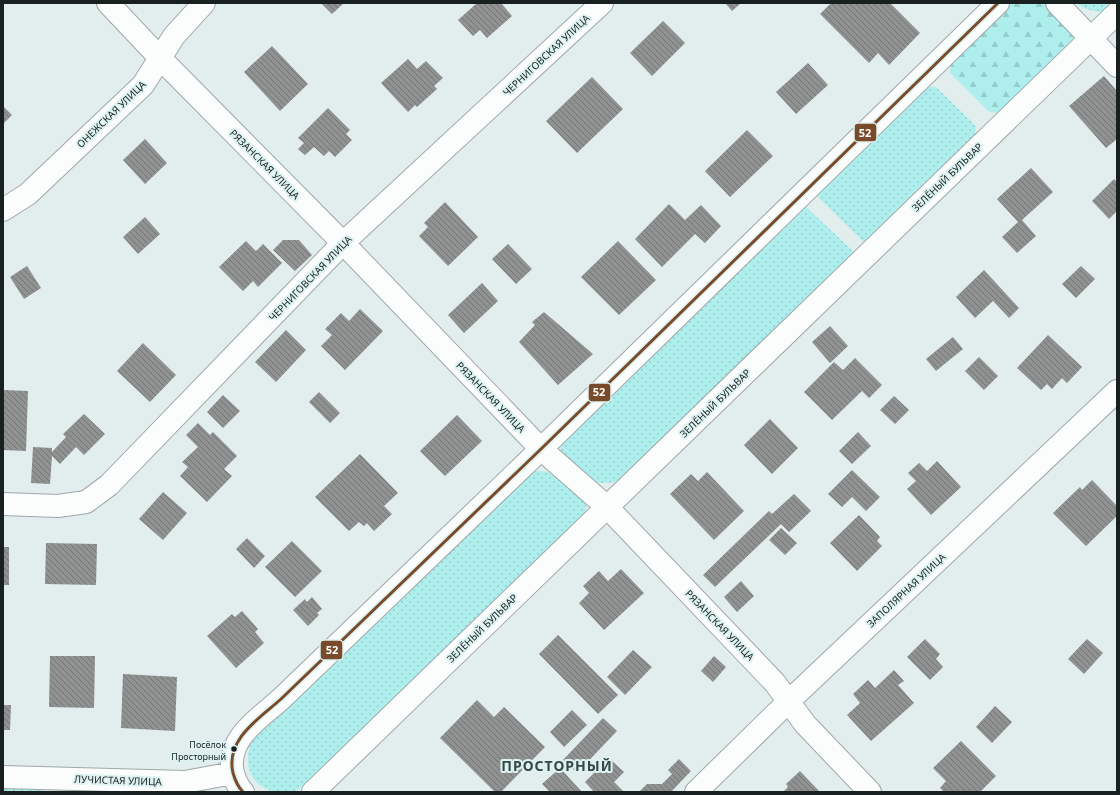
<svg xmlns="http://www.w3.org/2000/svg" width="1120" height="795" font-family="'Noto Sans',sans-serif">
	<style>
		.grass { fill: url(#grass-dots) }
		.forest { fill: url(#forest-firs) }
		.building { fill: url(#building-back-hatch) }
		.lines { fill: none; stroke-linecap: round; stroke-linejoin: round }
		.street-casing { stroke: #9fa8a8; stroke-width: 24 }
		.street { stroke: #fbfcfc; stroke-width: 22 }
		.bus-1-casing { stroke: #ddf2f1; stroke-width: 6 }
		.bus-1 { stroke: #7a4b2a; stroke-width: 3 }
		.bus-dot { fill: #192020; stroke: #ddf2f1; stroke-width: 1.5 }
		.labels { text-anchor: middle; dominant-baseline: central; stroke-width: 4; stroke-linejoin: round; paint-order: stroke }
		.bus-label { font-size: 9px; fill: #192020; stroke: #ddf2f1; text-anchor: end }
		.street-label { font-size: 10px; fill: #192020; stroke: #ddf2f1 }
		.district-label { font-size: 14px; font-weight: bold; letter-spacing: 1px; fill: #374848; stroke: #ddf2f1 }
		.line-badge { stroke: #ddf2f1; stroke-width: 1.5 }
		.badge-label { font-size: 11px; text-anchor: middle; font-weight: bold; fill: #fff }
	</style>
	<defs>
		<pattern id="grass-dots" width="8" height="8" patternUnits="userSpaceOnUse"><rect width="8" height="8" fill="#aeefee"/><path d="M2 2h.1M6 6h.1" fill="none" stroke="#95cdcc" stroke-width="1.8" stroke-linecap="round"/></pattern>
		<pattern id="forest-firs" width="22" height="20" patternUnits="userSpaceOnUse"><rect width="22" height="20" fill="#aeefee"/><path d="M5 1l3.5 6h-7zM16 11l3.5 6h-7z" fill="#95cdcc"/></pattern>
		<pattern id="building-back-hatch" width="6" height="6" patternUnits="userSpaceOnUse"><rect width="6" height="6" fill="#909291"/><path d="M-1 5l2 2M0 0l6 6M5-1l2 2" fill="none" stroke="#757776"/></pattern>
	</defs>
	<rect width="100%" height="100%" fill="#e2eded"/>
	<path class="grass" d="M1076,3h37l-12,9c-9,-1 -18,-3 -25,-9z
		M928,87h8l40,39 -1,8 -111,108 -50,-49z
		M803,204l51,48 -234,229c-10,2 -24,4 -34,-2 -7,-4 -18,-18 -25,-24v-7l3,-8z
		M536,471c5,0 11,0 15,3 8,4 33,22 35,30 1,6 -2,10 -6,14l-272,265c-3,2 -7,5 -11,7 -4,2 -10,2 -15,2 -30,0 -42,-28 -29,-53l274,-266z
		M3,788l39,2v2h-39z"/>
	<path class="forest" d="M1011,3h34l31,33 -77,77 -10,-1 -39,-39 1,-11z"/>
	<path class="building" d="M321,3h23l-12,11z
		M477,3h24l11,13 -25,22 -7,-8 -7,6 -15,-16z
		M725,3h16l-9,8z
		M831,3h59l30,30 -31,32 -11,-12 -9,10 -49,-49z
		M663,21l22,22 -33,33 -22,-23z
		M272,46l36,38 -28,27 -36,-39z
		M408,59l9,10 9,-8 17,17 -9,8 3,3 -20,18 -2,-2 -7,7 -27,-29z
		M808,63l20,22 -32,29 -20,-22z
		M1104,76l13,15v48l-11,9 -37,-42z
		M592,77l31,32 -46,44 -31,-32z
		M3,106l9,9 -9,9z
		M328,108l22,22 -4,4 6,6 -17,17 -6,-6 -5,5 -10,-9 -9,8 -7,-6 6,-6 -6,-5z
		M747,130l26,26 -43,41 -25,-26z
		M145,139l22,24 -22,21 -22,-24z
		M1031,168l22,24 -31,28 14,16 -19,17 -15,-16 16,-15 -21,-23z
		M1114,179l3,3v29l-8,8 -17,-18z
		M445,202l33,35 -30,29 -29,-30 9,-9 -4,-4z
		M669,204l16,16 16,-15 20,21 -16,17 -10,-9 -33,33 -27,-28z
		M145,217l15,17 -22,20 -15,-17z
		M283,240h16l13,15 -17,16 -22,-21z
		M246,241l10,10 7,-7 19,19 -24,24 -5,-6 -10,10 -24,-24z
		M618,241l38,39 -37,35 -38,-38z
		M508,244l24,25 -16,15 -24,-25z
		M27,266l14,22 -17,11 -14,-22z
		M1081,266l14,13 -19,19 -14,-14z
		M984,270l35,38 -10,10 -16,-17 -18,17 -19,-21z
		M482,283l16,18 -34,32 -16,-18z
		M360,309l23,22 -38,39 -24,-24 11,-11 -7,-6 16,-16 8,8z
		M544,312l49,42 -35,31 -39,-43 16,-17 -3,-3z
		M830,326l18,20 -18,17 -18,-21z
		M286,330l20,20 -30,32 -21,-20z
		M1048,335l34,32 -15,16 -5,-5 -10,11 -5,-5 -6,6 -24,-22z
		M953,337l10,12 -27,22 -10,-12z
		M143,343l33,32 -26,27 -33,-31z
		M979,357l19,19 -14,14 -19,-19z
		M855,358l27,27 -13,13 -7,-7 -30,29 -28,-28 30,-30 9,8z
		M3,390l25,1 -2,60 -23,-1z
		M319,392l21,21 -10,10 -21,-21z
		M223,395l17,16 -17,17 -16,-16z
		M894,396l15,14 -14,14 -15,-14z
		M84,414l21,20 -21,21 -8,-8 -16,17 -8,-8 -2,28 -19,-1 2,-36 19,1v4l14,-15 -3,-3z
		M457,415l25,26 -37,35 -25,-25z
		M770,419l28,29 -26,26 -28,-29z
		M198,423l12,12 3,-3 24,24 -13,13 8,7 -25,26 -27,-26 8,-9 -6,-5 16,-15 -12,-12z
		M858,432l13,14 -19,18 -13,-13z
		M360,454l38,39 -14,13 8,8 -18,17 -7,-8 -3,3 -5,-4 -10,9 -34,-34z
		M937,461l24,26 -30,28 -24,-26 9,-8 -8,-8 11,-10 8,8z
		M852,470l28,27 -14,14 -14,-14 -10,10 -14,-13z
		M707,472l37,39 -30,29 -44,-46 21,-20 7,7z
		M1092,480l25,26v10l-31,30 -33,-33 27,-26 2,3z
		M163,492l24,21 -24,27 -24,-21z
		M794,494l17,17 -22,21 -8,-8 -66,63 -12,-12 66,-64 3,3z
		M859,515l21,22 -3,4 5,5 -25,25 -27,-28z
		M781,528l16,15 -12,12 -16,-15z
		M247,538l18,18 -11,12 -18,-19z
		M292,541l30,30 -27,26 -30,-30z
		M46,543l51,1 -1,41 -51,-1z
		M3,547h6v38h-6z
		M621,569l23,24 -40,37 -25,-27 10,-10 -6,-7 16,-15 9,10z
		M741,581l13,15 -17,16 -13,-15z
		M312,597l10,12 -5,4 2,2 -11,11 -15,-16 12,-11 2,3z
		M242,611l16,18 -3,3 9,11 -28,25 -29,-32 25,-22 3,3z
		M558,635l60,60 -20,19 -59,-60z
		M925,639l15,15 -4,5 7,8 -13,13 -23,-23z
		M1087,639l16,14 -19,21 -16,-15z
		M633,650l19,17 -27,28 -18,-18z
		M50,656h45l-1,52 -45,-1z
		M714,656l12,11 -13,15 -12,-11z
		M894,670l10,11 -6,4 16,18 -43,38 -24,-26 13,-12 -7,-9 15,-14 7,8z
		M123,674l54,3 -2,54 -54,-3z
		M477,700l17,17 10,-10 41,40 -44,45h-6l-55,-54z
		M3,705h8l-1,25h-7z
		M995,706l17,16 -20,21 -16,-16z
		M572,710l15,15 -23,22 -14,-15z
		M603,718l14,13 -40,42 -14,-13z
		M961,741l35,35 -16,16h-36l-4,-4 6,-7 -13,-13z
		M609,758l15,14 -10,10 10,10h-30l-9,-10z
		M679,759l12,12 -20,21h-32l8,-8h15l10,-10 -4,-4z
		M560,768l22,24h-32l-8,-8z
		M800,771l20,21h-37l5,-5 -2,-3z"/>
	<g class="lines">
		<g class="street-casing">
			<path id="street" d="M108,3l52,55 183,185 198,206 66,58 168,176 30,41 65,68
				M1057,3l60,63
				M3,210l25,-16 115,-109 31,-49 30,-33
				M3,504l55,2 28,-4 23,-17 234,-242 259,-240
				M3,777l182,5 48,-9
				M243,792c-5,-5 -8,-12 -10,-19 -8,-34 27,-55 48,-74l260,-250 457,-446
				M313,792l804,-779
				M696,792l93,-91 328,-310"/>
		</g>
		<use href="#street" class="street"/>
		<g class="bus-1-casing">
			<path id="bus-1" d="M243,792c-5,-5 -8,-12 -10,-19 -8,-34 27,-55 48,-74l260,-250 457,-446"/>
		</g>
		<use href="#bus-1" class="bus-1"/>
	</g>
	<circle class="bus-dot" cx="234" cy="749" r="3.5"/>
	<g class="labels">
		<g class="bus-label">
			<text x="226" y="744">Посёлок<tspan x="226" dy="12">Просторный</tspan></text>
		</g>
		<g class="street-label">
			<text transform="translate(546 55) rotate(-43)">ЧЕРНИГОВСКАЯ УЛИЦА</text>
			<text transform="translate(111 114) rotate(-44)">ОНЕЖСКАЯ УЛИЦА</text>
			<text transform="translate(265 164) rotate(45)">РЯЗАНСКАЯ УЛИЦА</text>
			<text transform="translate(947 177) rotate(-44)">ЗЕЛЁНЫЙ БУЛЬВАР</text>
			<text transform="translate(310 278) rotate(-46)">ЧЕРНИГОВСКАЯ УЛИЦА</text>
			<text transform="translate(491 397) rotate(46)">РЯЗАНСКАЯ УЛИЦА</text>
			<text transform="translate(715 403) rotate(-44)">ЗЕЛЁНЫЙ БУЛЬВАР</text>
			<text transform="translate(906 590) rotate(-43)">ЗАПОЛЯРНАЯ УЛИЦА</text>
			<text transform="translate(720 625) rotate(46)">РЯЗАНСКАЯ УЛИЦА</text>
			<text transform="translate(482 628) rotate(-44)">ЗЕЛЁНЫЙ БУЛЬВАР</text>
			<text transform="translate(118 780) rotate(2)">ЛУЧИСТАЯ УЛИЦА</text>
		</g>
		<g class="district-label">
			<text x="557" y="765">ПРОСТОРНЫЙ</text>
		</g>
	</g>
	<g class="line-badge">
		<rect x="854" y="123" width="23" height="19" rx="4" fill="#7a4b2a"/>
		<rect x="588" y="383" width="23" height="19" rx="4" fill="#7a4b2a"/>
		<rect x="320" y="640" width="23" height="20" rx="4" fill="#7a4b2a"/>
	</g>
	<g class="badge-label">
		<text x="865" y="137">52</text>
		<text x="599" y="396">52</text>
		<text x="332" y="654">52</text>
	</g>
	<rect width="1120" height="795" fill="none" stroke="#192020" stroke-width="8"/>
</svg>
